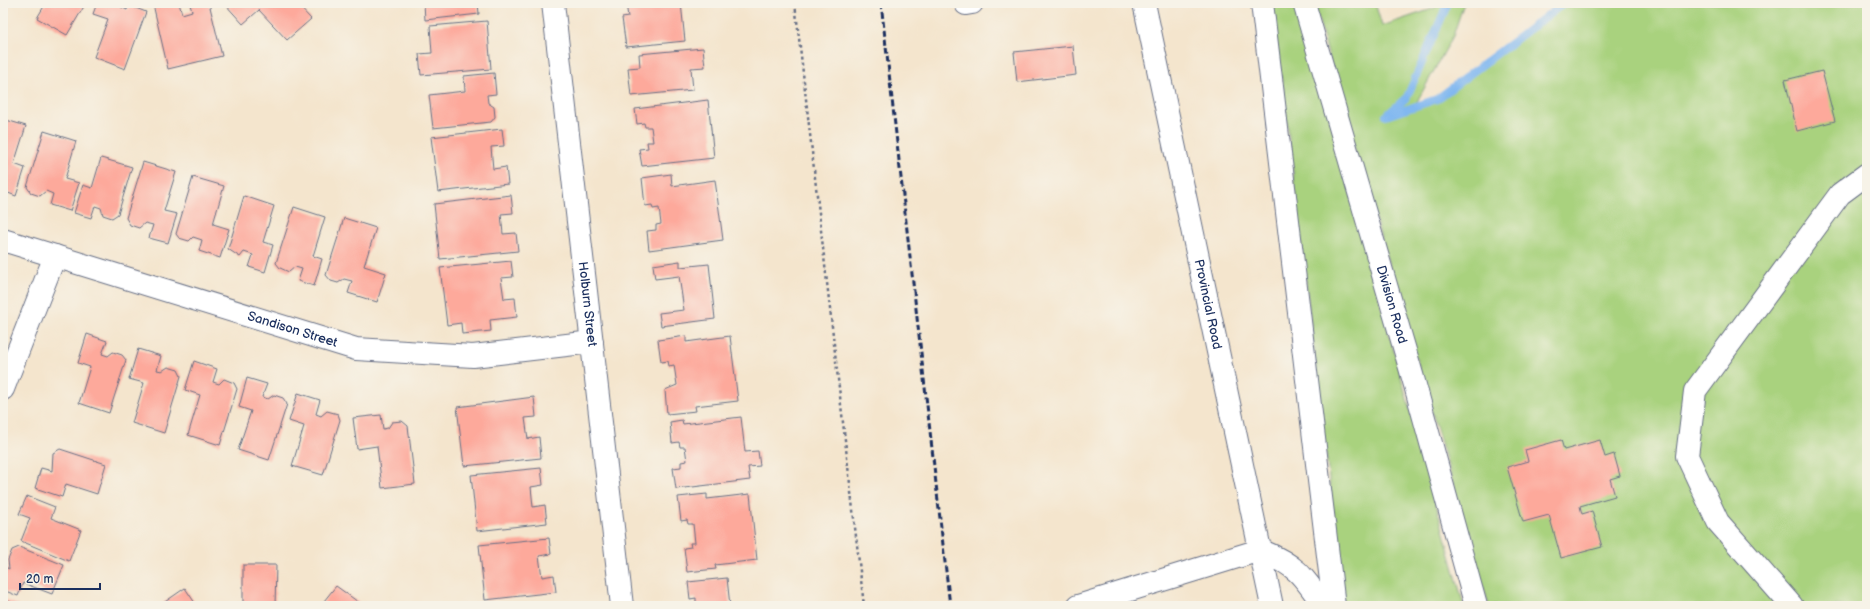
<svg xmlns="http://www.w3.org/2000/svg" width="1870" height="609" font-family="'Balsamiq Sans',sans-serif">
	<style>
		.green { fill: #a9d27e; stroke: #62806e }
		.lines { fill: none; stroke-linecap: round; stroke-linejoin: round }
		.stream { stroke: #81b8f0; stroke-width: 8 }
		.building { fill: #fda99b }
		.minor-casing { stroke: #676f85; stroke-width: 24 }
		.major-casing { stroke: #676f85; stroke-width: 24 }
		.path { stroke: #676f85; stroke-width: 2.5; stroke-dasharray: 3 3; stroke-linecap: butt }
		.minor { stroke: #fff; stroke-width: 22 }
		.major { stroke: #fff; stroke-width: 22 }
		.rail { stroke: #1b2f5e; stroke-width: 3; stroke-dasharray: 6 3; stroke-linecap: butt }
		.labels { text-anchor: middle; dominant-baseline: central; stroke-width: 3.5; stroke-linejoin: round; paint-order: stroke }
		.street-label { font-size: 13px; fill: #1b2f5e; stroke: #f7f3e8 }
	</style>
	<rect width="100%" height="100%" fill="#f7f3e8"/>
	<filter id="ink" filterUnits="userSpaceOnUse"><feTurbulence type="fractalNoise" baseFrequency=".025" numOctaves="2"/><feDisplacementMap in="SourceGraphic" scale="8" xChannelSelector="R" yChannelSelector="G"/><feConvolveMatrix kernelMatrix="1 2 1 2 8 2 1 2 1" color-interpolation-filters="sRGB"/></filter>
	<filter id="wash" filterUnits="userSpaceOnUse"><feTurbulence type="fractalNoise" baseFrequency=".012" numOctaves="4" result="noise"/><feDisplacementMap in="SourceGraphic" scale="16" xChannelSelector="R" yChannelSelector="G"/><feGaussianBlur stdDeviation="0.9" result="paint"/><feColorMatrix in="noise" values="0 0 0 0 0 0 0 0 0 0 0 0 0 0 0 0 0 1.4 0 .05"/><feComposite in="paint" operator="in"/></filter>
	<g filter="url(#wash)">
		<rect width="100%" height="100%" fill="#f4e5cd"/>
		<path class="green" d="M1271,3h27l166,603h-120l-60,-511z
			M1314,3h61l7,23 53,-18 2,-5h27l-11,33 -39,71 23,-8 127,-96h303v603h-378l-141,-480z"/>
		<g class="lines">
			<path class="stream" d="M1388,114l19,-17 41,-94
				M1386,116l51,-17 127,-96"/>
		</g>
		<g id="blocks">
			<path class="building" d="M46,3h40l-19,32 -30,-17z
				M97,3h25l-1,4 6,3 1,-5 18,7 -21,57 -31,-12 14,-38 -15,-5z
				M157,3h22l3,11 10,-3 -2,-6 19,-2 13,53 -54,13 -15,-65z
				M224,3h72l15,16 -24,21 -28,-30 -16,14z
				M424,3h54l1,11 -54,6z
				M626,3h55l4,38 -59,6 -4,-29 6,-1z
				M487,21l4,48 -70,6 -2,-21 13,-1 -2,-27z
				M1073,46l3,29 -59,7 -3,-30z
				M703,48l2,19 -14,1 2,22 -62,6 -3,-28 12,-1 -1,-13z
				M1822,71l13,50 -38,10 -12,-51z
				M494,73l2,21 -9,1 1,8 6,4 1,10 -4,5 -58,6 -4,-33 36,-4 -1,-15z
				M708,100l6,58 -72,8 -3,-17 9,-1 -1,-6h6l-2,-15h-6l-1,-4 -7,1 -2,-15z
				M3,119l23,7 -12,38 11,4 -9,28 -13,-5z
				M502,129l2,17 -13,1 2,22 13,-2 2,17 -70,8 -7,-55z
				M44,131l32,10 -11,38 14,4 -9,28 -20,-6 3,-11 -7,-3 -6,5 -9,-3 -4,-6z
				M101,158l31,9 -14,47 -6,4 -9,-3 -2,-7 -6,-2 -4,12 -17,-5 9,-28 9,3z
				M143,162l33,10 -12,39 13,3 -9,29 -19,-5 4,-13 -8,-2 -6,5 -9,-3 -4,-7z
				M671,174l1,12 43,-6 8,60 -74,10 -2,-19 9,-1v-5l5,-1 -2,-16 -6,1 -1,-4 -7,1 -3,-28z
				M193,177l31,9 -11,38 16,5 -9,29 -21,-7 3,-11 -9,-3 -4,4 -10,-3 -3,-4z
				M511,195l2,18 -12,1 2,20 13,-1 2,18 -78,8 -6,-55z
				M244,196l30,10 -11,36 10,3 -8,27 -16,-5 4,-12 -9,-3 -4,5 -12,-8z
				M294,207l31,10 -12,39 9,3 -8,27 -16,-5 4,-12 -7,-2 -6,5 -9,-4 -4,-5z
				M344,218l32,10 -12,38 22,7 -9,29 -29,-9 4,-12 -8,-2 -6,4 -7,-2 -5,-6z
				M511,261l2,16 -12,1 3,21 11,-1 2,19 -27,3 1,11 -29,3 -1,-11 -14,2 -7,-57z
				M680,261v6l29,-3 6,55 -54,7 -2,-13 25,-3 -5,-34 -24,3 -2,-14z
				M87,334l20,7 -5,13 6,2 5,-4 9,3 4,5 -17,53 -30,-10 11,-36 -12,-4z
				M686,336v6l44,-6 8,65 -43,5 1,5 -29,3 -2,-24 12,-5 -3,-20 -5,1 -1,-5 -7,1 -3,-22z
				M138,349l23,7 -4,14 5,1 6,-4 10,3 3,6 -17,57 -32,-10 12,-40 -15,-4z
				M194,361l23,8 -4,13 6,2 5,-5 10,4 3,6 -17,56 -32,-10 12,-40 -15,-5z
				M247,378l20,6 -5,13 6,2 6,-4 9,3 4,6 -18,56 -31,-10 13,-39 -12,-4z
				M298,393l22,7 -4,14 5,2 6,-5 11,3 2,6 -17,55 -31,-9 12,-40 -15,-5z
				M534,397l2,20 -11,1 3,21 11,-2 2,21 -77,8 -7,-59z
				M381,415l2,14 5,-1 4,-6 10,-1 6,5 7,58 -33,4 -5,-42 -20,3 -4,-31z
				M741,417l4,35 13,-1 2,15 -12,1 2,13 -74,9 -3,-21 8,-1v-5l6,-1 -2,-14h-5l-1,-5 -7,1 -2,-21 12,-2 1,4z
				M1561,440l3,10 36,-10 5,17 9,-3 6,22 -10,3 5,17 -35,10 2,8 10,-3 10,36 -41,11 -12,-43 -26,7 -16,-55 21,-6 -3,-11z
				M60,449l46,15 -9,30 -31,-10 -4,13 -27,-9 6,-20 11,3 1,-18z
				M541,468l2,17 -12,2 2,20 12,-2 2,18 -70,8 -6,-56z
				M707,494v5l43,-5 7,66 -42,5 1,4 -29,3 -3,-24 7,-1 -1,-4h5l-2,-19h-5l-1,-4 -6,1 -3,-24z
				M27,496l28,11 -4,11 30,12 -12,31 -48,-20 9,-23 -11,-4z
				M549,538l2,16 -12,2 3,21 12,-2 2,17 -71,8 -6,-55z
				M19,547l45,18 -12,29 -29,-11 -5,13 -15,-6v-24l6,3 -1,-9 4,-10z
				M243,565h33l-1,41h-32z
				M727,578l3,28h-34v-8l-6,1 -2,-17z
				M336,586l25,18 -2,2h-39z
				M185,588l12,18h-38z
				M3,599l17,7h-17z"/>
		</g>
	</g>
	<g filter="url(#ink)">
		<use href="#blocks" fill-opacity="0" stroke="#676f85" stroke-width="1"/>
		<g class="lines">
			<g class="minor-casing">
				<g id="minor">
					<path id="s1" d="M553,3l69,603"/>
					<path d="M966,4l6,-1"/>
					<path id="s2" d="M3,240l353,109 117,7 119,-14"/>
					<path d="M3,389l52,-133"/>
					<path d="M1078,606l182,-56"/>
					<path d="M1792,606l-74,-84 -31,-66 8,-65 145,-197 27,-20"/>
				</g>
			</g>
			<g class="major-casing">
				<g id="major">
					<path id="s3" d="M1144,3l128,603"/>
					<path d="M1262,3l72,603"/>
					<path id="s4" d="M1304,3l109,375 63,228"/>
					<path d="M1260,550c36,15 42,24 64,56"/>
				</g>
			</g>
			<path class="path" d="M795,3l69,603"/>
			<use href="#minor" class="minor"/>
			<use href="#major" class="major"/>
			<path class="rail" d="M881,3l69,603"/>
		</g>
	</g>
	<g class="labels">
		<g class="street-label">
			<text stroke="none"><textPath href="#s1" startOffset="303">Holburn Street</textPath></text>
			<text stroke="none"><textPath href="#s3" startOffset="308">Provincial Road</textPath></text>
			<text stroke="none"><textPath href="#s4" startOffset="314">Division Road</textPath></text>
			<text stroke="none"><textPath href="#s2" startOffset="303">Sandison Street</textPath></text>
		</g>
	</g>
	<rect width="1870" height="609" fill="none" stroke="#f7f3e8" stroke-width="16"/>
	<path d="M20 583v6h80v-6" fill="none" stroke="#1b2f5e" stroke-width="2"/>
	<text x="26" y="583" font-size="12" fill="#1b2f5e" stroke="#f7f3e8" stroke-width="3" paint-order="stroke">20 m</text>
</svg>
